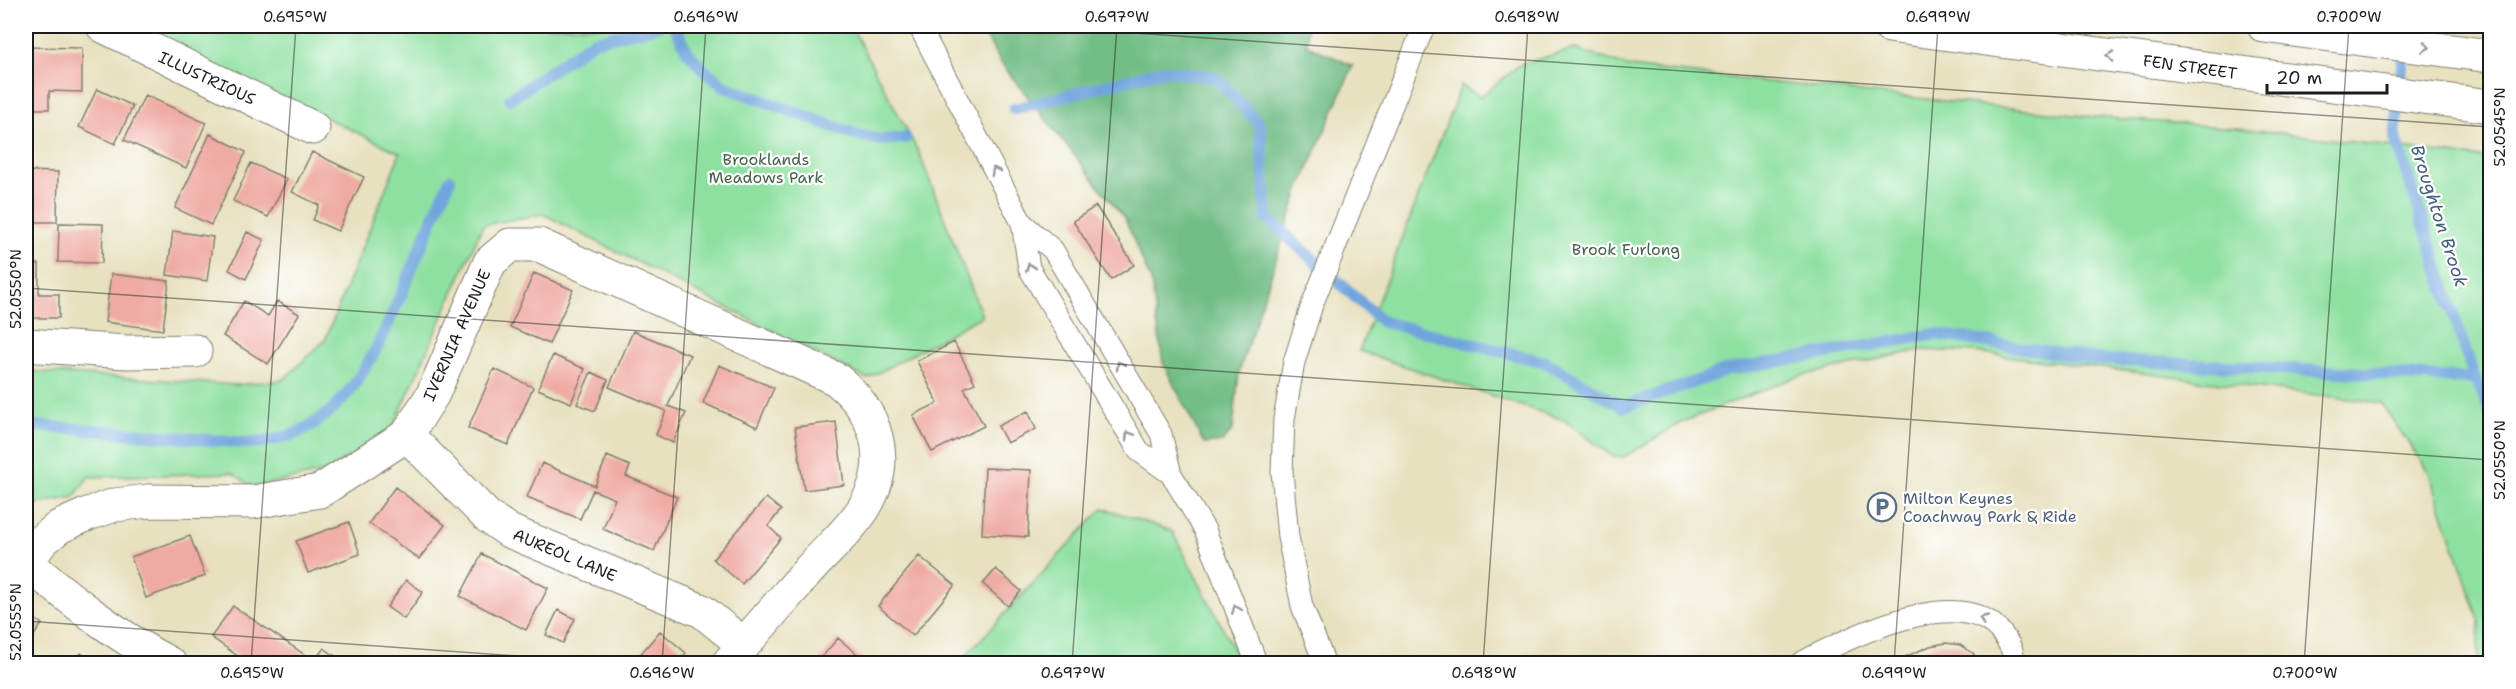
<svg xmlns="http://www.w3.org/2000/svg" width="2516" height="689" font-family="'Shantell Sans',sans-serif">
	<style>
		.green { fill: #8ee0a0; stroke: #557e5e; stroke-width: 1.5 }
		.forest { fill: #72be86; stroke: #476d51; stroke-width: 1.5 }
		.water { fill: #71a4dd; stroke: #46607c; stroke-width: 1.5 }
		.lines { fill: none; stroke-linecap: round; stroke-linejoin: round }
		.stream { stroke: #71a4dd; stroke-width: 12 }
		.building { fill: #efaaa3 }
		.lane-casing { stroke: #827e6e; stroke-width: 23 }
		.street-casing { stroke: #827e6e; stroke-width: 35 }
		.secondary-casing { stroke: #827e6e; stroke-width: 35 }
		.lane { stroke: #fff; stroke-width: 21 }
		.street { stroke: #fff; stroke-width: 33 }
		.secondary { stroke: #fff; stroke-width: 33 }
		.oneway { stroke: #999 }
		.ticks { fill: none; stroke: #1c1c1c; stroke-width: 1.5; stroke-opacity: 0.45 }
		.labels { text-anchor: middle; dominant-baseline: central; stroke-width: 4.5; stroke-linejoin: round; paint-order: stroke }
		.street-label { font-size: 16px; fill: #1c1c1c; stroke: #fff }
		.park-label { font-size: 16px; fill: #44614a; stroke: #fff }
		.service-label { font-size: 16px; fill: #4e5e75; stroke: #fff; text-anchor: start }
		.water-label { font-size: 18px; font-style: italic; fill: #46607c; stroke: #fff }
		.neatline { fill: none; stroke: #1c1c1c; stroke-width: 2 }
		.ticks-label { font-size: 15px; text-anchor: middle; fill: #1c1c1c }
	</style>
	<rect width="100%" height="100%" fill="#fff"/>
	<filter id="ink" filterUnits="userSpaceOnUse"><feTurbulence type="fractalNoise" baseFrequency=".0167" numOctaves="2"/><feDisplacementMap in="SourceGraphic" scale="12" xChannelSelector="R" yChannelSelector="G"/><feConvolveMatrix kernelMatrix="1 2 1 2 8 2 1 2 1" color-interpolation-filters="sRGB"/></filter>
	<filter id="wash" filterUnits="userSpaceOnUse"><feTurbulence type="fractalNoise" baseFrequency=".008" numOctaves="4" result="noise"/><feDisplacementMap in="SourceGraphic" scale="24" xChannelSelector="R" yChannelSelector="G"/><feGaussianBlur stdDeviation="1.35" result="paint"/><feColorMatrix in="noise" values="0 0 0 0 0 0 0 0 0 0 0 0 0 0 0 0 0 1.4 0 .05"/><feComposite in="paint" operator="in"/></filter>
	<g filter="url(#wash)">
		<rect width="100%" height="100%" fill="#e7e1bf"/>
		<path class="green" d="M132,26h719l68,127 63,163 -115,63 -324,-165 -60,11 -91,205 -67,42 -72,15 -21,-14 -144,4 -14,20 -48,9v-135l210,14 47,-5 42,-40 75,-187z
			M1575,49l55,18 454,49 164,13 242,30v504h-13l3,-41 -51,-149 -48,-70 -407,-51 -54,-2 -124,27 -114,45 -58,35 -12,-1 -48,-36 -205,-69 102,-266 19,12 41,-33z
			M1103,508l69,23 69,132h-282z"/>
		<path class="forest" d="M980,26h327v19l46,21 -54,124 -60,182 -6,57 -10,13 -19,2 -41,-81 -12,-82 -26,-62 -124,-156z"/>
		<path class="water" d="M451,26h63l-32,6 -26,-2z"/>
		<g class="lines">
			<path class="stream" d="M675,26l12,25 17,19 22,17 128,47 26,6 26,-2
				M2406,26l-11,112 80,241 15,31
				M510,99l84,-58 63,-15
				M1014,109l150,-39 53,8 43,47 7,93 116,104 162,40 78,45 105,-37 208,-36 157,25 382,20
				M26,425l221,18c91,-1 125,-81 156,-153 15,-37 31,-74 47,-110"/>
		</g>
		<g id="blocks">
			<path class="building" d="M26,47l56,1v44l-33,-1v18h-23z
				M97,89l36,17 -18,38 -36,-17z
				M145,95l61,28 -20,45 -62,-28z
				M210,134l36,18 -35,73 -36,-17z
				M312,152l52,25 -26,54 -25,-11 6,-15 -27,-13z
				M251,163l36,16 -19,38 -35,-16z
				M26,171l32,1 -1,50h-31z
				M1096,206l38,59 -23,15 -38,-59z
				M59,223l44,1 -1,39 -44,-1z
				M173,231l40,6 -6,44 -40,-6z
				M247,232l17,8 -18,39 -17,-9z
				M26,264h13v30h20v24h-33z
				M534,273l39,17 -24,54 -39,-17z
				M111,274l58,7 -6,49 -58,-8z
				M244,301l24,15 9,-15 22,13 -31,50 -45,-28z
				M633,331l57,24 -22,51 18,7 -13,30 -17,-8 10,-24 -57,-24z
				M954,342l21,41 -11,5 20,38 -52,26 -19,-37 25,-12 -21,-42z
				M553,355l32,14 -14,34 -33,-14z
				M719,365l55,23 -17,39 -54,-24z
				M494,369l39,18 -25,58 -40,-17z
				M591,372l17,8 -13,31 -18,-7z
				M1028,411l8,18 -29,14 -9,-17z
				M836,422l8,63 -40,5 -9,-63z
				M607,456l23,10 -4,10 51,21 -23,54 -51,-22 12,-30 -22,-9 -13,29 -53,-22 15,-34 53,23z
				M985,468l46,2 -3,67 -46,-3z
				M395,487l50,38 -26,34 -50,-36z
				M766,498l15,12 -13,16 13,12 -39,46 -29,-25z
				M349,522l11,32 -52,19 -12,-32z
				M190,536l15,40 -59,22 -15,-41z
				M482,554l66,34 -22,42 -66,-34z
				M919,556l36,29 -42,51 -35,-30z
				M996,569l25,22 -13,15 -25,-22z
				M406,580l17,12 -19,27 -17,-12z
				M233,606l81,55 10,-13 22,16h-97l-38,-27z
				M558,610l17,9 -12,24 -17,-8z
				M26,613l16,11 -16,23z
				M660,631l26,22 -10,11h-44z
				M838,638l31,26h-53z
				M1946,643l14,2 13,8 7,11h-91l41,-18z
				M81,653l15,11h-22z"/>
		</g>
	</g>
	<g filter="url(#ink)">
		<use href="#blocks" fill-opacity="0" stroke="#827e6e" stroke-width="1.5"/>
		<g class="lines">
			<g class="lane-casing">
				<path id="lane" d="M919,26l103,197 7,45 110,183 32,23
					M1022,223l31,27 108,184 10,40 34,56 52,134
					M1325,664l-23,-58 -14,-69 -6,-65 2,-53 10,-57 18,-57 112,-279
					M1799,664c46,-25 164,-85 204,-29 7,10 11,16 11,29"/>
			</g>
			<g class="street-casing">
				<path id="street" d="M103,26l210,102
					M26,345l100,7 69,-1
					M407,435l80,81 22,15 193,80 42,34
					M26,562c45,38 91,74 144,102
					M26,563l16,-22 17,-14 29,-13 27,-9 33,-4 105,1 67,-11 87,-56 26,-41 57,-132 20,-17h29l297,134c41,32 57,82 28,129 -14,22 -37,42 -55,62 -27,31 -55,62 -81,94"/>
			</g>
			<g class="secondary-casing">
				<path id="secondary" d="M1889,26l601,80
					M2264,26l226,30"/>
			</g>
			<use href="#lane" class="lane"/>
			<use href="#street" class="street"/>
			<use href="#secondary" class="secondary"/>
		</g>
		<defs><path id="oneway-chevron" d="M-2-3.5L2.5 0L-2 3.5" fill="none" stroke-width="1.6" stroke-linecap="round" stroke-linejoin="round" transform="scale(1.5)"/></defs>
		<g class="oneway">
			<use href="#oneway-chevron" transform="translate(2426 47) rotate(8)"/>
			<use href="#oneway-chevron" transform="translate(2110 56) rotate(-172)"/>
			<use href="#oneway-chevron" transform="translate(995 171) rotate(-118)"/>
			<use href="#oneway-chevron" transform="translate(1030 267) rotate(-109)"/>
			<use href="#oneway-chevron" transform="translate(1120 365) rotate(-120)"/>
			<use href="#oneway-chevron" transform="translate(1129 435) rotate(-121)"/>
			<use href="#oneway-chevron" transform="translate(1236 609) rotate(-111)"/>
			<use href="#oneway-chevron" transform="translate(1983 619) rotate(-155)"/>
		</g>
	</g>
	<path class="ticks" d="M1033,26l1457,101M26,288l2464,172M26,621l605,43M251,664l45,-638M662,664l44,-638M1072,664l45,-638M1483,664l45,-638M1894,664l44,-638M2304,664l45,-638"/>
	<defs>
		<g id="parking-ring" transform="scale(1.5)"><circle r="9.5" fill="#fff" stroke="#5c6f8a" stroke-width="1.5"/><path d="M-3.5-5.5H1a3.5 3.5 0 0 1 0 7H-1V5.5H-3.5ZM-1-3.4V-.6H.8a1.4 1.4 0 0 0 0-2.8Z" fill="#5c6f8a"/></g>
	</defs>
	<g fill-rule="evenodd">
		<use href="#parking-ring" x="1882" y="507"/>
	</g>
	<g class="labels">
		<g class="street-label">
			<text transform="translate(2190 67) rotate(8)">FEN STREET</text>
			<text transform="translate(207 78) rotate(25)">ILLUSTRIOUS</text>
			<text transform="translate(457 335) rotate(-66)">IVERNIA AVENUE</text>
			<text transform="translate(565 555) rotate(23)">AUREOL LANE</text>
		</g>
		<g class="park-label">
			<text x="766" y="159">Brooklands<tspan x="766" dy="18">Meadows Park</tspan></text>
			<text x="1626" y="249">Brook Furlong</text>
		</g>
		<g class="service-label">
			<text x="1903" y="498">Milton Keynes<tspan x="1903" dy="18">Coachway Park &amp; Ride</tspan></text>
		</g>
		<g class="water-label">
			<text transform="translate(2439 216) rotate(72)">Broughton Brook</text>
		</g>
	</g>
	<rect width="2516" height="689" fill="none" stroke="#fff" stroke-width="66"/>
	<path d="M2267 84v9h120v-9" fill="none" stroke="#1c1c1c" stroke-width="3"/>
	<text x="2276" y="84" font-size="18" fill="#1c1c1c" stroke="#ffffff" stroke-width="4.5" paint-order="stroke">20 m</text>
	<rect x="33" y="33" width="2450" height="623" class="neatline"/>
	<g class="ticks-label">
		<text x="295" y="22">0.695°W</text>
		<text x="706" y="22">0.696°W</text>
		<text x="1117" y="22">0.697°W</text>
		<text x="1527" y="22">0.698°W</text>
		<text x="1938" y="22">0.699°W</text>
		<text x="2349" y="22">0.700°W</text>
		<text transform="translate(2500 127) rotate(-90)" y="5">52.0545°N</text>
		<text transform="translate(16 289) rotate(-90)" y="5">52.0550°N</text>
		<text transform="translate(2500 460) rotate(-90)" y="5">52.0550°N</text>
		<text transform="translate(16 622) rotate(-90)" y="5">52.0555°N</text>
		<text x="252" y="678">0.695°W</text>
		<text x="662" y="678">0.696°W</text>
		<text x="1073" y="678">0.697°W</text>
		<text x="1484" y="678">0.698°W</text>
		<text x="1894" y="678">0.699°W</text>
		<text x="2305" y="678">0.700°W</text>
	</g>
</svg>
